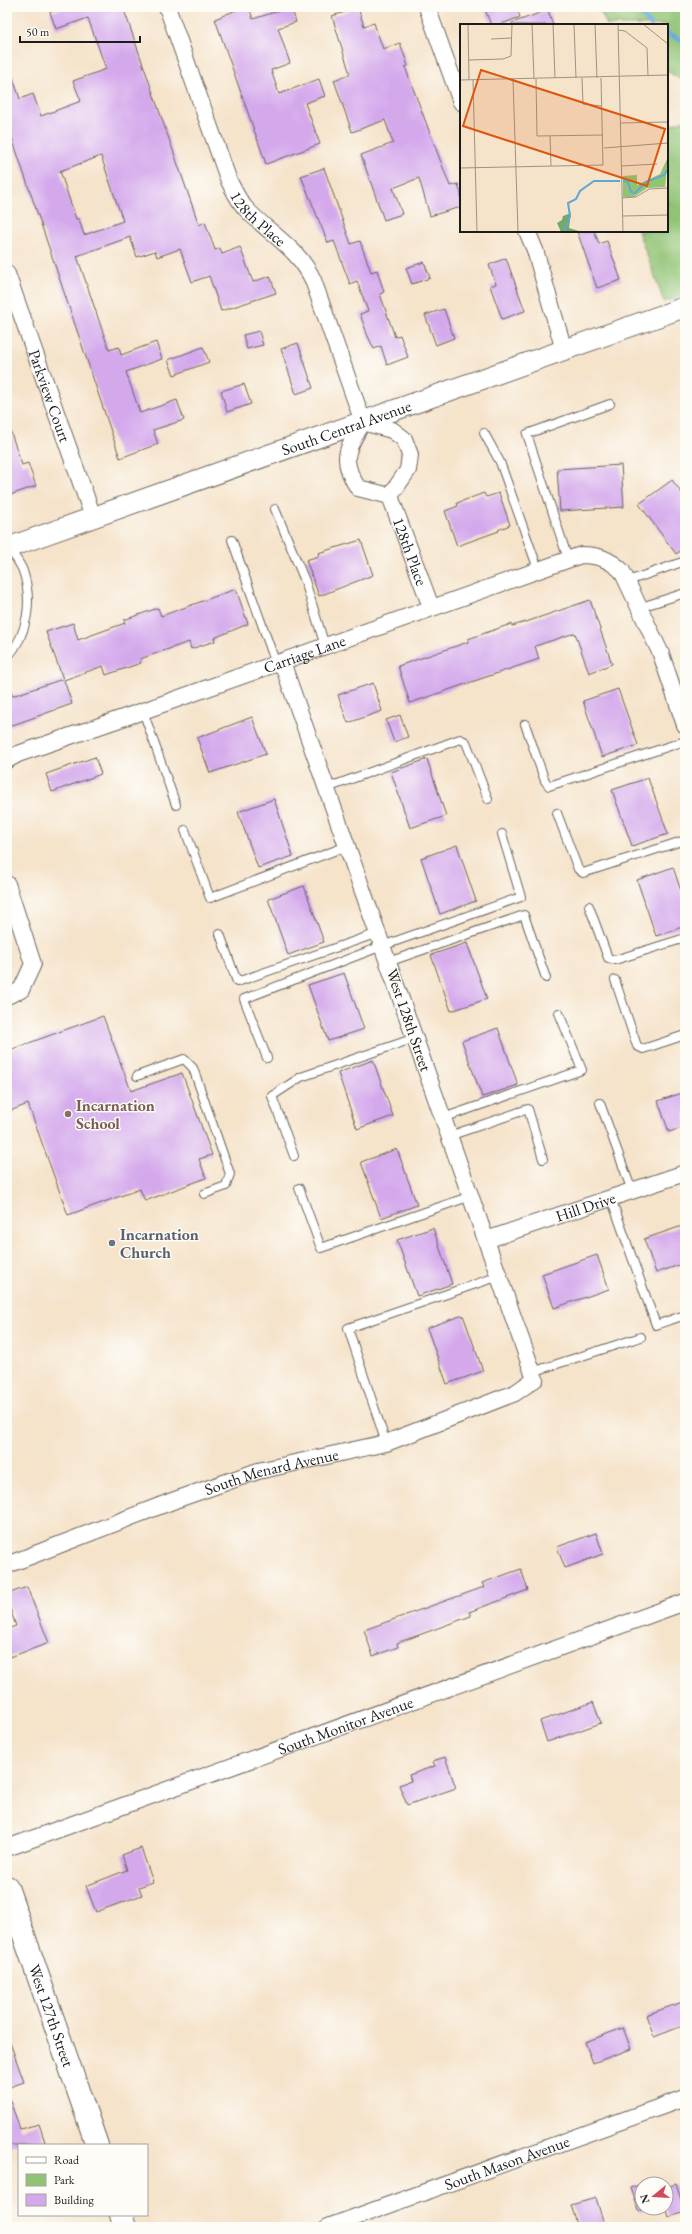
<svg xmlns="http://www.w3.org/2000/svg" width="692" height="2234" font-family="'EB Garamond',serif">
	<style>
		.green { fill: #91c374; stroke: #567048 }
		.lines { fill: none; stroke-linecap: round; stroke-linejoin: round }
		.stream { stroke: #5fa7d6; stroke-width: 5 }
		.building { fill: #d4a9ec; fill-rule: evenodd }
		.service-casing { stroke: #686259; stroke-width: 10 }
		.minor-casing { stroke: #686259; stroke-width: 18 }
		.tertiary-casing { stroke: #686259; stroke-width: 22 }
		.secondary-casing { stroke: #686259; stroke-width: 24 }
		.service { stroke: #fff; stroke-width: 8 }
		.minor { stroke: #fff; stroke-width: 16 }
		.tertiary { stroke: #fff; stroke-width: 20 }
		.secondary { stroke: #fff; stroke-width: 22 }
		.education-dot { fill: #8d6e63; stroke: #fdfcf7; stroke-width: 1.5 }
		.worship-dot { fill: #6b7280; stroke: #fdfcf7; stroke-width: 1.5 }
		.labels { text-anchor: middle; dominant-baseline: central; stroke-width: 3; stroke-linejoin: round; paint-order: stroke }
		.street-label { font-size: 16px; fill: #1c1c1c; stroke: #fdfcf7 }
		.education-label { font-size: 16px; font-weight: bold; fill: #785e54; stroke: #fdfcf7; text-anchor: start }
		.worship-label { font-size: 16px; font-weight: bold; fill: #5b616d; stroke: #fdfcf7; text-anchor: start }
		.inset-river { fill: none; stroke: #5fa7d6; stroke-width: 2 }
		.inset-road { fill: none; stroke: #9e9384; stroke-width: 1 }
		.view { fill: #de560d; fill-opacity: 0.15; stroke: #de560d; stroke-width: 2 }
		.inset-edge { fill: none; stroke: #1c1c1c; stroke-width: 2 }
	</style>
	<rect width="100%" height="100%" fill="#fdfcf7"/>
	<filter id="ink" filterUnits="userSpaceOnUse"><feTurbulence type="fractalNoise" baseFrequency=".025" numOctaves="2"/><feDisplacementMap in="SourceGraphic" scale="8" xChannelSelector="R" yChannelSelector="G"/><feConvolveMatrix kernelMatrix="1 2 1 2 8 2 1 2 1" color-interpolation-filters="sRGB"/></filter>
	<filter id="wash" filterUnits="userSpaceOnUse"><feTurbulence type="fractalNoise" baseFrequency=".012" numOctaves="4" result="noise"/><feDisplacementMap in="SourceGraphic" scale="16" xChannelSelector="R" yChannelSelector="G"/><feGaussianBlur stdDeviation="0.9" result="paint"/><feColorMatrix in="noise" values="0 0 0 0 0 0 0 0 0 0 0 0 0 0 0 0 0 1.4 0 .05"/><feComposite in="paint" operator="in"/></filter>
	<g filter="url(#wash)">
		<rect width="100%" height="100%" fill="#f5e3ca"/>
		<path class="green" d="M598,7h87v75l-18,-11v-46h-60z
			M685,120v175l-21,7 -26,-71h29v-105z"/>
		<g class="lines">
			<path class="stream" d="M635,7l16,18
				M667,33l18,9"/>
		</g>
		<g id="blocks">
			<path class="building" d="M66,7h57l76,218 6,-3 10,28 5,-2 2,6 18,-7 13,35 17,-6 6,17 -55,18 -12,-35 -17,6 -12,-33 -23,8 -2,-6 -18,6 -7,-20 -53,19 32,94 10,-3 2,8 35,-13 6,17 -36,13 14,41 37,-13 7,20 -31,10 5,14 -38,14 -108,-320 -3,1 -2,-7v-66h2l11,33 13,-5 8,22 40,-15 -8,-20 33,-12 -18,-51 -32,11 -6,-17zM101,156l22,65 -39,14 -5,-16h-3l-16,-48z
				M243,7h6l4,12 38,-12 5,15 -18,6 12,35 -19,7 8,24 40,-15 6,17 -20,7 15,41 -54,20 -51,-145z
				M484,7h32l4,10 -21,8h-8z
				M358,8l6,18 10,-3 9,26 17,-6 8,23 -3,1 45,119 8,-2 3,10v13l-31,9 -11,-38 -26,10 9,26 -18,6 -23,-65 32,-12 -8,-23 -33,12 -18,-52 16,-6 -18,-58z
				M548,10l5,15h-41v-2z
				M324,168l27,76 9,-3 11,31 6,-2 7,22 -4,2 15,43 5,-2 8,22 -21,8 -6,-19 -7,3 -7,-15 -7,-20 8,-3 -11,-30 -7,3 -16,-43 -6,2 -27,-67z
				M577,231h17l5,13 8,-3 14,39 -24,8z
				M506,258l19,53 -23,8 -12,-33 6,-2 -7,-19z
				M424,262l6,16 -18,6 -6,-16z
				M444,309l10,29 -18,7 -11,-30z
				M259,331l4,14 -16,4 -4,-14z
				M298,343l15,45 -17,6 -15,-45z
				M203,347l6,15 -35,13 -6,-15z
				M244,384l7,20 -24,8 -6,-21z
				M9,427l13,38 6,-2 8,23 -29,10v-68z
				M621,465l3,42 -64,4 -3,-42z
				M672,480l13,17v51l-9,6 -37,-50z
				M484,493l2,4 13,-4 11,32 -12,5 1,1 -42,15 -12,-35 13,-5 -1,-3z
				M361,540l12,35 -54,21 -13,-36 13,-4 -1,-3z
				M236,589l12,35 -34,14 1,3 -24,8 -2,-7 -49,17 1,4 -35,12 -3,-9 -39,14 8,24 -65,23v-39h3l2,8 51,-17 -17,-47 27,-9 5,17 47,-17 -1,-3 34,-12 3,8z
				M590,600l22,64 -23,9 -14,-40 -40,13 4,13 -129,44 -12,-37 70,-24v-3l43,-15 1,2 14,-4z
				M373,683l9,28 -34,12 -10,-28z
				M618,689l20,56 -36,12 -19,-56z
				M400,715l8,22 -14,5 -8,-22z
				M252,717l14,37 -56,19 -13,-35z
				M95,757l6,17 -49,18 -6,-18z
				M427,759l19,57 -36,12 -19,-56z
				M648,778l20,56 -36,12 -20,-56z
				M274,799l19,57 -35,12 -20,-56z
				M457,845l19,56 -36,13 -19,-56z
				M673,867l12,36v23l-29,10 -19,-56z
				M304,886l20,56 -36,13 -20,-56z
				M467,943l20,56 -36,12 -20,-56z
				M344,973l20,56 -36,12 -20,-56z
				M103,1016l28,75 51,-18 30,82 -13,4 7,19 -61,23 -5,-12 -72,26 -40,-111 -21,8v-61z
				M498,1028l20,57 -36,12 -20,-56z
				M373,1060l20,56 -36,13 -19,-56z
				M685,1092v35l-16,5 -11,-31z
				M397,1149l20,56 -36,13 -20,-56z
				M685,1225v38l-29,10 -12,-34z
				M433,1228l19,56 -35,12 -20,-56z
				M597,1255l12,34 -55,19 -12,-34z
				M463,1315l20,56 -36,13 -20,-56z
				M596,1533l7,21 -38,14 -8,-21z
				M521,1569l7,21 -59,22 2,4 -74,27 1,4 -25,9 -9,-26 120,-43 -2,-4z
				M27,1587l22,56 -42,15v-29l9,-3 -9,-26v-6z
				M593,1702l8,21 -54,19 -7,-21z
				M445,1757l11,31 -49,17 -8,-20 12,-4 -2,-6 26,-9 -2,-5z
				M141,1848l12,34 -14,5 3,8 -46,17 -10,-26 41,-16 -5,-15z
				M685,2001v24l-31,12 -8,-22z
				M623,2028l8,21 -38,14 -8,-21z
				M7,2040h2l15,42 -17,6z
				M7,2098h2l11,31 19,-5 6,18 -9,3h-29z
				M642,2184v24h6l-9,3 -8,-23z
				M676,2184l9,28 -16,5 -3,-9v-21z
				M596,2198l9,29h-27l-7,-22z"/>
		</g>
	</g>
	<g filter="url(#ink)">
		<use href="#blocks" fill-opacity="0" stroke="#686259" stroke-width="1"/>
		<g class="lines">
			<g class="service-casing">
				<path id="service" d="M484,433l16,29 38,107
					M275,509l30,72 20,65
					M232,540l44,124
					M568,559l-41,-125 83,-30
					M628,581l57,-20
					M638,608l47,-15
					M7,658c21,-24 26,-57 16,-87 -3,-8 -10,-16 -14,-24
					M143,711l33,94
					M525,724l20,57 4,5 136,-45
					M327,788l133,-49 6,3 22,57
					M557,813l21,56 5,4 102,-33
					M185,830l25,68 137,-52
					M589,906l19,52 7,2 70,-22
					M220,934l17,48 141,-49
					M388,962l136,-47 22,63
					M615,980l22,66 6,3 42,-14
					M267,1058l-23,-59 138,-53 139,-49 -19,-63
					M137,1076l47,-17 9,9 37,106 -4,12 -22,8
					M600,1103l32,88
					M443,1118l139,-48 -23,-57
					M449,1136l79,-27 15,50
					M294,1156l-22,-60 29,-19 114,-39
					M299,1188l22,60 150,-52
					M611,1198l45,127 29,-10
					M532,1372l109,-35
					M386,1443l-38,-115 151,-52"/>
			</g>
			<g class="minor-casing">
				<g id="minor">
					<path id="s1" d="M167,7l62,174c5,10 10,21 18,29 23,24 52,39 66,70l50,142c-16,27 -24,37 -5,66l32,8"/>
					<path d="M427,7l34,95"/>
					<path d="M527,231l8,19 29,100"/>
					<path id="s2" d="M7,274l86,243"/>
					<path d="M363,422l29,8 12,9 6,16 -2,15 -18,26"/>
					<path id="s3" d="M390,496l41,111"/>
					<path id="s4" d="M7,760l11,-6 125,-43 438,-156c17,0 28,4 41,16l39,83 24,71"/>
					<path d="M7,884l26,80 -12,26 -14,6"/>
					<path id="s5" d="M486,1240l199,-67"/>
					<path id="s6" d="M7,1565l168,-65 83,-29 128,-28 129,-50 20,-14 -253,-717"/>
					<path id="s7" d="M7,1848l678,-246"/>
					<path id="s8" d="M328,2227l357,-129"/>
				</g>
			</g>
			<g class="tertiary-casing">
				<g id="tertiary">
					<path id="s9" d="M7,548l678,-241"/>
				</g>
			</g>
			<g class="secondary-casing">
				<g id="secondary">
					<path id="s10" d="M7,1887l90,258"/>
					<path d="M121,2215l4,12"/>
				</g>
			</g>
			<use href="#service" class="service"/>
			<use href="#minor" class="minor"/>
			<use href="#tertiary" class="tertiary"/>
			<use href="#secondary" class="secondary"/>
		</g>
	</g>
	<circle class="education-dot" cx="68" cy="1114" r="4"/>
	<circle class="worship-dot" cx="112" cy="1243" r="4"/>
	<g class="labels">
		<g class="street-label">
			<text stroke="none"><textPath href="#s1" startOffset="233">128th Place</textPath></text>
			<text stroke="none"><textPath href="#s2" startOffset="129">Parkview Court</textPath></text>
			<text stroke="none"><textPath href="#s9" startOffset="360">South Central Avenue</textPath></text>
			<text stroke="none"><textPath href="#s3" startOffset="59">128th Place</textPath></text>
			<text stroke="none"><textPath href="#s4" startOffset="316">Carriage Lane</textPath></text>
			<text transform="translate(409 1020) rotate(71)">West 128th Street</text>
			<text stroke="none"><textPath href="#s5" startOffset="105">Hill Drive</textPath></text>
			<text stroke="none"><textPath href="#s6" startOffset="281">South Menard Avenue</textPath></text>
			<text stroke="none"><textPath href="#s7" startOffset="360">South Monitor Avenue</textPath></text>
			<text stroke="none"><textPath href="#s10" startOffset="136">West 127th Street</textPath></text>
			<text stroke="none"><textPath href="#s8" startOffset="190">South Mason Avenue</textPath></text>
		</g>
		<g class="education-label">
			<text x="76" y="1105">Incarnation<tspan x="76" dy="18">School</tspan></text>
		</g>
		<g class="worship-label">
			<text x="120" y="1234">Incarnation<tspan x="120" dy="18">Church</tspan></text>
		</g>
	</g>
	<g transform="translate(460 24)">
		<rect width="208" height="208" fill="#f5e3ca"/>
		<path d="M208,133l-3,30 -18,1 -13,9h-11v-21l14,-1v10l23,-11z" fill="#91c374"/>
		<path d="M111,189l-2,15 13,4h-21l-4,-9 5,-3 1,-4z" fill="#74a966"/>
		<path class="inset-river" d="M163,157l5,1 3,10 4,1 11,-11 18,-7 4,-6M104,208l6,-16 -2,-13 8,-4 4,-8 14,-10h26"/>
		<path class="inset-road" d="M8,0l1,56M72,0l2,55M93,0l2,54M114,0l2,54M135,0l2,54M158,0l5,208M183,0l25,20M158,6l7,1 22,17 1,28M31,15l21,-1M8,36l35,-1 8,-3 1,-32M122,54l1,26 19,2M53,55l5,153M76,55l1,57 66,-1M0,56l208,-5M13,56l4,152M160,99l48,-1M90,112l1,30M144,124l64,-5M161,142l36,-2M0,144l143,-3 -2,-87M162,174l14,-1 13,-8 19,-1M163,192l45,-1"/>
		<path class="view" d="M21,46l184,59 -18,57 -184,-60z"/>
		<rect width="208" height="208" class="inset-edge"/>
	</g>
	<rect width="692" height="2234" fill="none" stroke="#fdfcf7" stroke-width="24"/>
	<rect x="18" y="2144" width="130" height="72" fill="#fdfcf7" stroke="#a3a29f"/>
	<rect x="26" y="2157" width="20" height="6" fill="#ffffff" stroke="#a3a29f"/>
	<text x="54" y="2164" font-size="12" fill="#1c1c1c">Road</text>
	<rect x="26" y="2174" width="20" height="12" fill="#91c374" stroke="#a3a29f"/>
	<text x="54" y="2184" font-size="12" fill="#1c1c1c">Park</text>
	<rect x="26" y="2194" width="20" height="12" fill="#d4a9ec" stroke="#a3a29f"/>
	<text x="54" y="2204" font-size="12" fill="#1c1c1c">Building</text>
	<g transform="translate(654 2196) rotate(252)"><circle r="19" fill="#fdfcf7" stroke="#a3a29f"/>
	<path d="M0-3L7 15L0 10L-7 15Z" fill="#d1495b"/>
	<text y="-6" font-size="11" font-weight="bold" text-anchor="middle" fill="#1c1c1c">N</text>
	</g>
	<path d="M20 36v6h120v-6" fill="none" stroke="#1c1c1c" stroke-width="2"/>
	<text x="26" y="36" font-size="12" fill="#1c1c1c" stroke="#fdfcf7" stroke-width="3" paint-order="stroke">50 m</text>
</svg>
